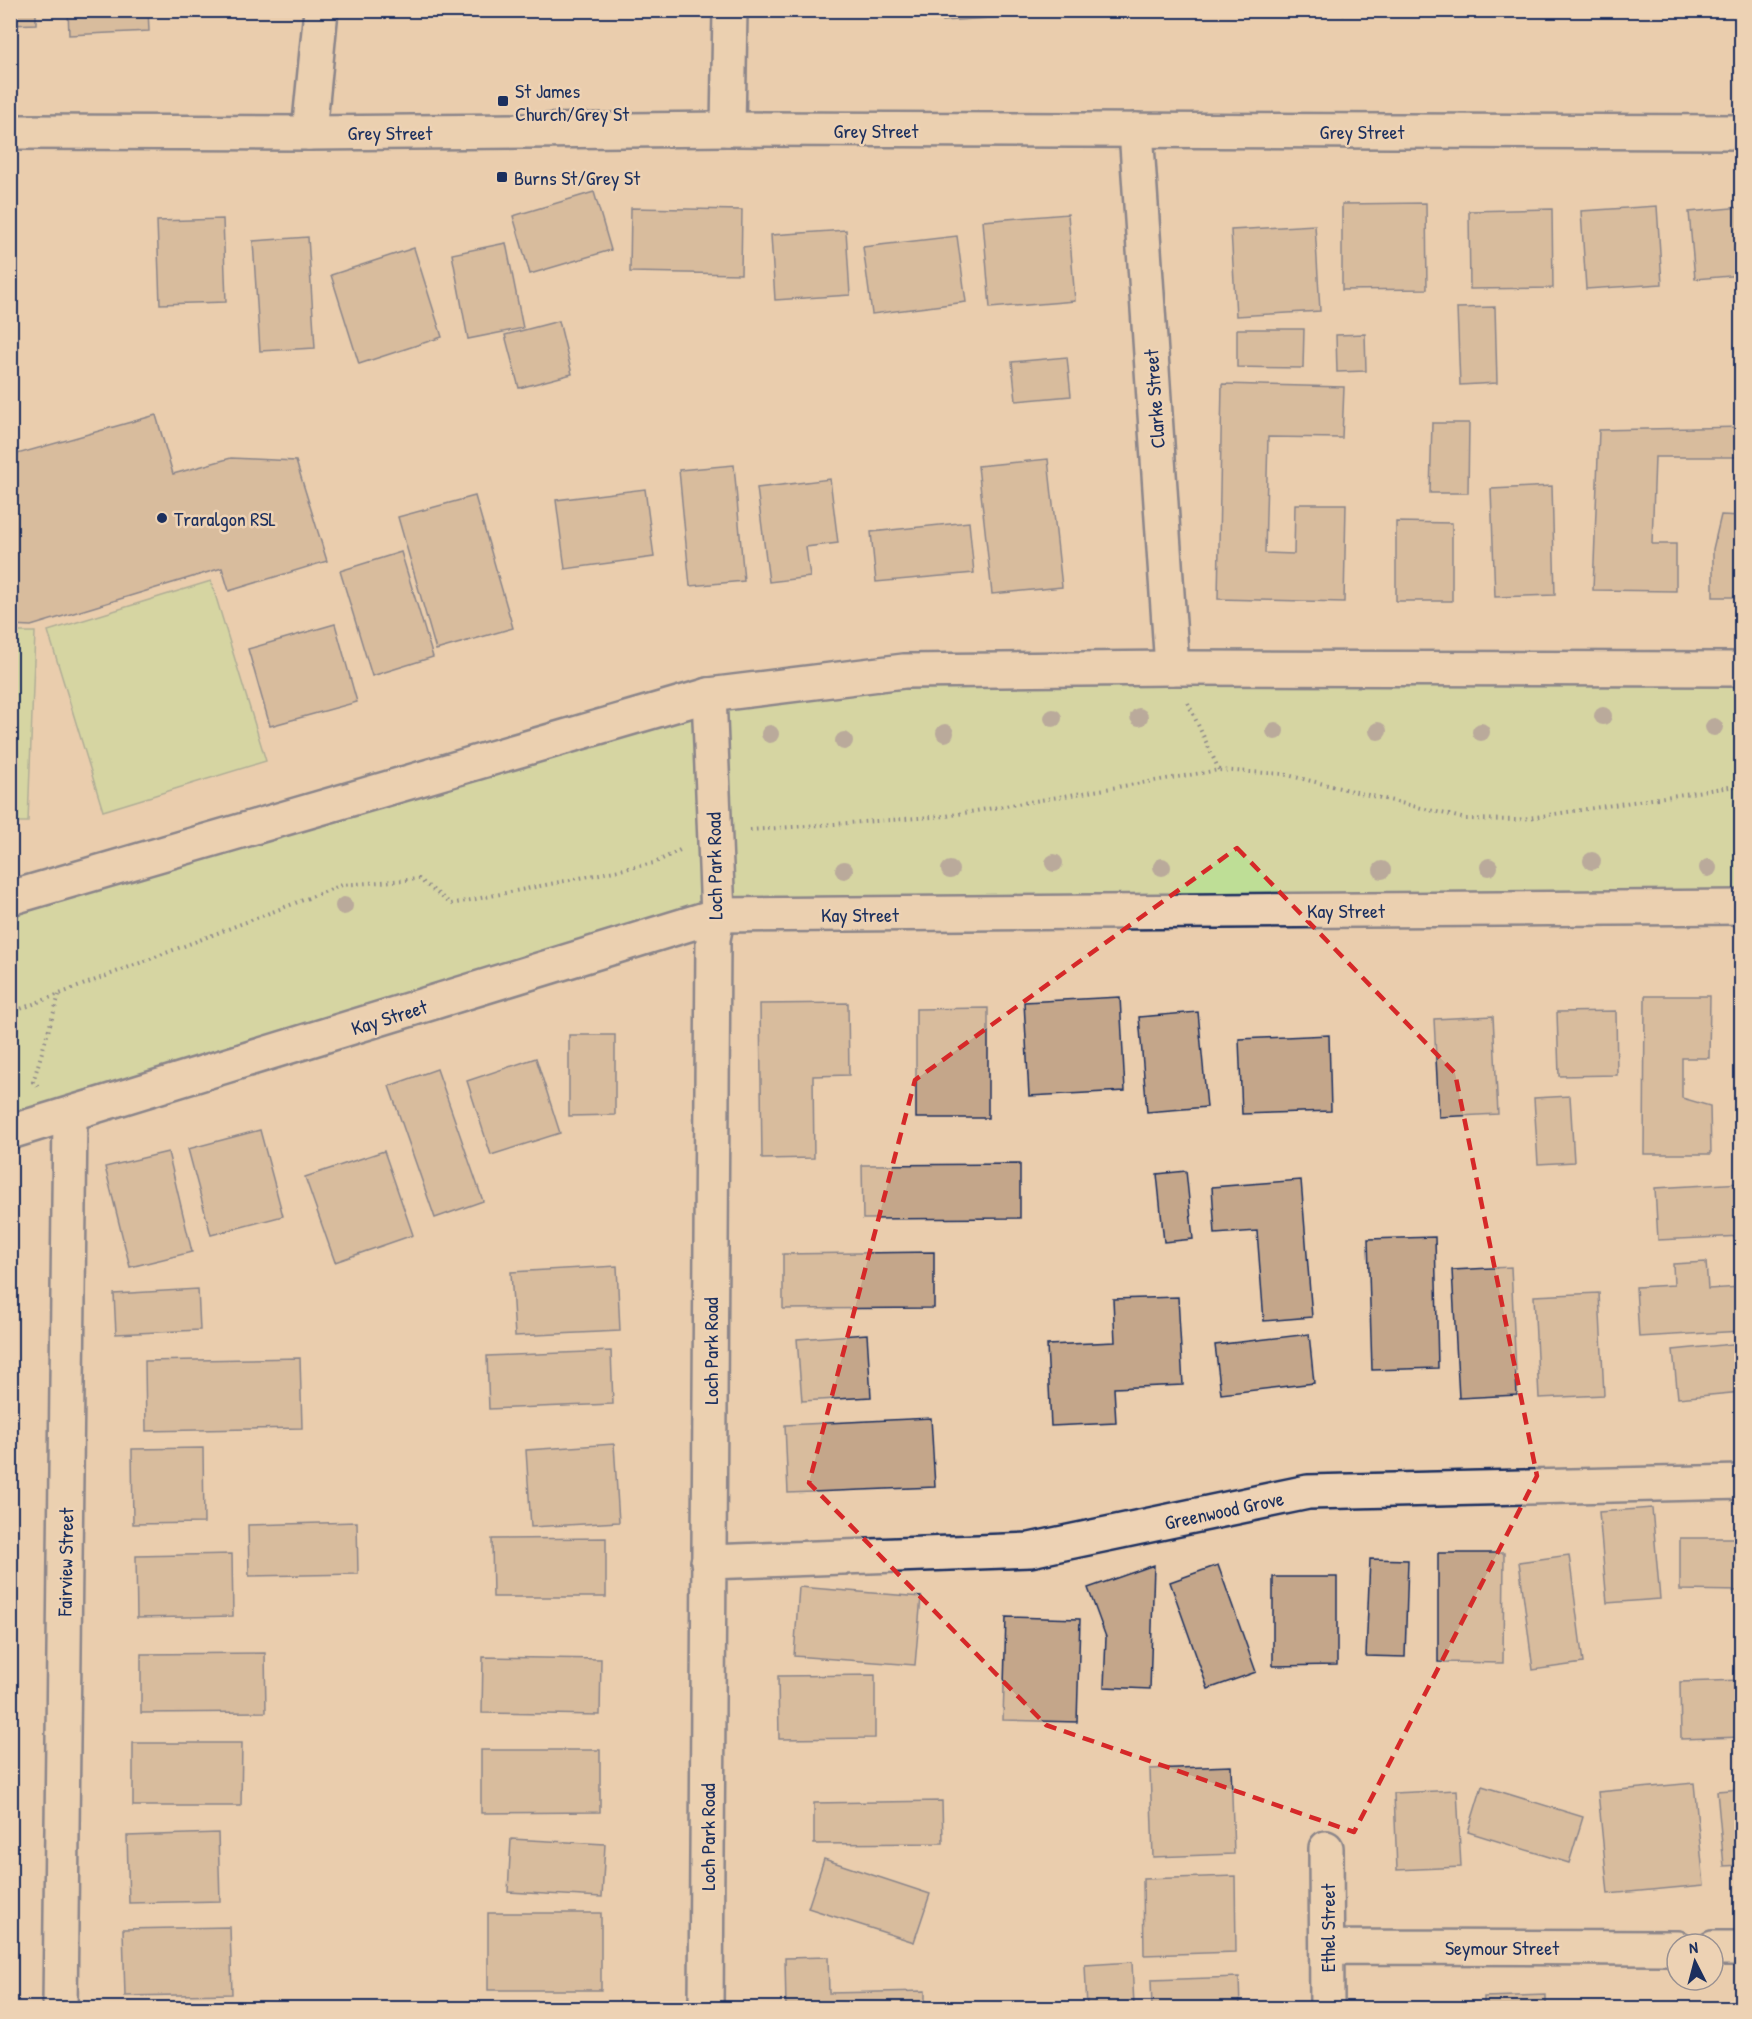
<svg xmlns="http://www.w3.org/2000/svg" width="1752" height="2019" font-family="'Patrick Hand',sans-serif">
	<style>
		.green { fill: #bede96; stroke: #6c867a; stroke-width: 1.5 }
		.building { fill: #c4a68a; stroke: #1b2f5e; stroke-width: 1.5 }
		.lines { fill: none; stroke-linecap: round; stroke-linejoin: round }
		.street-casing { stroke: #1b2f5e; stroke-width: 38 }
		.secondary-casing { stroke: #1b2f5e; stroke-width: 38 }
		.path { stroke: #1b2f5e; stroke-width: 4; stroke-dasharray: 1.5 4.5; stroke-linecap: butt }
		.street { stroke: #edd2b4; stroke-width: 33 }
		.secondary { stroke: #edd2b4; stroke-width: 33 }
		.tree { fill: #817f85 }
		.marked { fill: none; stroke: #d62828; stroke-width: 4.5; stroke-dasharray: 12 8; stroke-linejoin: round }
		.poi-dot { fill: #1b2f5e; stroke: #edd2b4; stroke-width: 2 }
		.labels { text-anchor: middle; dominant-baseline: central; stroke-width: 5; stroke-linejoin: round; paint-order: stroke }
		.poi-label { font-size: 20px; fill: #1b2f5e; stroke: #edd2b4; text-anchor: start }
		.street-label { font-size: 20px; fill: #1b2f5e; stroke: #edd2b4 }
	</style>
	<rect width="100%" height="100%" fill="#eacdad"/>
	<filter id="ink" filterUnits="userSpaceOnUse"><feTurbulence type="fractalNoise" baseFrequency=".0167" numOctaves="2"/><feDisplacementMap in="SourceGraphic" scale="12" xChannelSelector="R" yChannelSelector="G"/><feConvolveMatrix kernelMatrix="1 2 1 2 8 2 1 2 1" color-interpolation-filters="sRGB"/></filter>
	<g filter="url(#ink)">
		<path class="green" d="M211,581l55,180 -163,50 -55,-180z
			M11,632h24l-7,190h-17z
			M1741,669v238l-1023,8 -707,217v-221l698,-216 195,-24z"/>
		<path class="building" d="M10,10h26v14l-26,1z
			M68,10h80l1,21 -80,4z
			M782,10h59v4h-59z
			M942,10h64l1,7 -64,4z
			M1310,10h70v3l-70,2z
			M1496,10h65v1l-64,6z
			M1680,10h62v3l-61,3z
			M594,192l17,58 -81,24 -17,-58z
			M1426,203l1,86 -85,1v-86z
			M1657,206l5,78 -76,5 -5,-78z
			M1742,207v68l-47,4 -6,-67z
			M631,208l111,2 -1,64 -111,-2z
			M1552,209l1,79 -83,1 -1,-78z
			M1068,214l7,87 -85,7 -7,-87z
			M223,219l3,83 -66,2 -3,-83z
			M1315,225l5,86 -84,5 -5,-86z
			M846,230l4,65 -75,5 -4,-65z
			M957,236l9,66 -94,12 -9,-67z
			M308,237l7,111 -55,3 -7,-110z
			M506,243l17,85 -55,11 -16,-85z
			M414,248l28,89 -83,27 -28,-89z
			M1495,307l2,76 -37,2 -3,-77z
			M559,321l13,53 -53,14 -14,-53z
			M1237,329h67l-1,39 -66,-1z
			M1365,334l1,37 -29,1 -1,-37z
			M1067,357l4,39 -55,5 -4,-39z
			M1222,384l122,3 -2,51 -74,-1 -3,116 29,1 1,-50h51l-2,98 -126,-3z
			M156,415l17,59 58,-16 65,3 31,100 -98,30 -7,-23 -191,58 -21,-1v-169z
			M1432,423h37l-1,70h-38z
			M1742,427v30h-87l-3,87h24v47l-83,-1 6,-160z
			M1048,459l14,128 -70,7 -14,-128z
			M734,465l10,116 -54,5 -11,-116z
			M830,479l8,64 -32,4 4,30 -41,5 -12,-94z
			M1552,486l3,109 -60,2 -4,-108z
			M645,489l9,68 -89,12 -9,-69z
			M475,496l38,132 -77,22 -38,-133z
			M1721,515l21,1v81h-29v-48z
			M969,522l5,51 -98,9 -5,-50z
			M1396,522l56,1v78h-56z
			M401,552l32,105 -61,19 -32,-105z
			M335,624l22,78 -87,24 -22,-77z
			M1645,996h65l-1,62h-27v40l28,8 1,48h-67z
			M1120,997l5,94 -96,5 -5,-94z
			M1737,1000h5v100h-2z
			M848,1003l1,72 -36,1 1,82 -52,1 -2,-155z
			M988,1008v110h-72v-109z
			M1616,1011l1,64 -58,1 -2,-64z
			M1198,1012l9,95 -60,5 -8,-95z
			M1493,1016l5,98 -59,3 -5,-98z
			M569,1035h46v80l-46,1z
			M1329,1035l2,76 -89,3 -3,-75z
			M536,1058l24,75 -69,22 -24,-74z
			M437,1069l46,132 -48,17 -46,-132z
			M1570,1096l4,66 -36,2 -4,-66z
			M260,1130l23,86 -72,19 -23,-86z
			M384,1151l29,84 -78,27 -30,-85z
			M168,1152l24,100 -62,15 -25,-100z
			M1020,1164v54l-157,1 -1,-54z
			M1186,1171l7,68 -29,3 -7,-68z
			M1301,1180l11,137 -48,4 -7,-90 -42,3 -3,-47z
			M1742,1183v53l-84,4 -3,-52z
			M1435,1237l3,131 -66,2 -4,-131z
			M934,1252v56l-151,1v-55z
			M1706,1262l2,27 33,-2 1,44 -103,6 -3,-50 38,-2 -1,-21z
			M617,1266l3,65 -105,5 -4,-64z
			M1511,1267l6,128 -58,3 -7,-128z
			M198,1289l2,41 -84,4 -2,-40z
			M1599,1293l5,102 -65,3 -5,-102z
			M1178,1297l5,88 -69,3 2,35 -65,3 -4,-81 68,-3 -2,-43z
			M867,1334l4,63 -69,4 -5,-62z
			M1309,1334l5,49 -93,11 -6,-49z
			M1742,1343v49l-64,6 -5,-48z
			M611,1351l2,53 -124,5 -2,-53z
			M300,1358l2,70 -156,3 -1,-70z
			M931,1418l4,69 -147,6 -3,-68z
			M614,1444l5,78 -88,5 -5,-77z
			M203,1448l1,75 -71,1 -1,-75z
			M1652,1508l8,91 -53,4 -8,-91z
			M357,1522l1,52 -109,2 -1,-51z
			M606,1538v59h-113l-1,-58z
			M1680,1538h62v53l-62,-1z
			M1438,1553h66l-1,110 -65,-1z
			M232,1554l1,62 -96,2 -1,-62z
			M1569,1555l14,108 -50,7 -14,-108z
			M1370,1559l38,1 -3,97 -39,-1z
			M1154,1565l-4,124 -46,-2 2,-50 -18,-49z
			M1218,1565l38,107 -48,17 -38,-107z
			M1273,1577h64v88l-64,1z
			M799,1587l122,10 -6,68 -121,-9z
			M1006,1617l74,2 -3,103 -74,-2z
			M265,1653l1,59 -125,1v-59z
			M483,1657l118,2 -1,56 -118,-2z
			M875,1675v63l-96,1 -1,-63z
			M1742,1680v57l-61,2 -1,-57z
			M133,1743h109l-1,63h-108z
			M481,1750h119v62l-119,1z
			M1231,1766l3,88 -81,3 -3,-88z
			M1694,1783l10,102 -96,9 -10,-102z
			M1482,1786l101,31 -14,46 -101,-31z
			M1742,1789v76l-18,1 -7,-75z
			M1457,1790l4,77 -64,3 -3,-77z
			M942,1801l1,42 -129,1v-41z
			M218,1833l2,68 -91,2 -2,-67z
			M511,1839l94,5 -3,53 -94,-5z
			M824,1859l106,35 -16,48 -106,-34z
			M1235,1876l1,76 -92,3 -1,-76z
			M488,1913h113v77h-113z
			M230,1927l2,67 -107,2 -2,-67z
			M828,1957l1,36 96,-2v17h-139l-1,-50z
			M1132,1962l2,44 -47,2 -2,-43z
			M1239,1977l1,31h-88l-1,-28z
			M1546,1995v13h-62v-11z
			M1440,2002v6h-84v-5z
			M610,2005v3h-71z
			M1685,2006l57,1v1h-57z"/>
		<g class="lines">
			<g class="street-casing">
				<path id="street" d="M728,129l2,-119
					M1136,130l36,538
					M309,133l12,-123
					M708,1562l322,-12 278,-58 434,-10
					M1326,1848l1,160
					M1328,1947l349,1
					M1713,1948h29
					M60,2008l10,-893
					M706,2008l7,-1069 5,-24 -9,-220"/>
			</g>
			<g class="secondary-casing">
				<path id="secondary" d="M10,132l299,1 419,-4 1014,3
					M10,898l699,-203 195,-24 268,-3 570,1
					M10,1132l708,-217 1024,-8"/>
			</g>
			<path class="path" d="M1188,703l31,67
				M750,830l196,-14 273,-46 64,4 183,45 50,1 226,-35
				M10,1013l332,-128 77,-6 32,25 203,-41 26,-13
				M38,1086l-5,-4 26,-87"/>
			<use href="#street" class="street"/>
			<use href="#secondary" class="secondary"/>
		</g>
		<g class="tree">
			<circle cx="1603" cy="716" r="9"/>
			<circle cx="1139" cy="717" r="9"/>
			<circle cx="1053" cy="718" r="9"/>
			<circle cx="1714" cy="727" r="9"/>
			<circle cx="1275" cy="731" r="9"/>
			<circle cx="1378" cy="731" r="9"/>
			<circle cx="1481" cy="732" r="9"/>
			<circle cx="945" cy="733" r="9"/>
			<circle cx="770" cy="734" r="9"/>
			<circle cx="844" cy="741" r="9"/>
			<circle cx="1592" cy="861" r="9"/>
			<circle cx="1054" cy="863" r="9"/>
			<circle cx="1162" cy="867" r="9"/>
			<circle cx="1489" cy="867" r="9"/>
			<circle cx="1708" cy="868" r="9"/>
			<circle cx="844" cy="870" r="9"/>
			<circle cx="950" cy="870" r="9"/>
			<circle cx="1382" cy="870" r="9"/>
			<circle cx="344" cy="906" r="9"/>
		</g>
	</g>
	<path d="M0 0H1752V2019H0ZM1237,848l218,225 82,403 -183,356 -308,-107 -237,-242 106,-403z" fill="#eacdad" fill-opacity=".55" fill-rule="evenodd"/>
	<path class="marked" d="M1237,848l218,225 82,403 -183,356 -308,-107 -237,-242 106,-403z"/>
	<g class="poi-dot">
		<rect x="497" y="95" width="12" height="12" rx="3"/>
		<rect x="496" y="171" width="12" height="12" rx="3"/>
		<circle cx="162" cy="518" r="6"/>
	</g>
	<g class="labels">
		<g class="poi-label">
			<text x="515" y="90">St James<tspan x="515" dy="23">Church/Grey St</tspan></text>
			<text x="514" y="177">Burns St/Grey St</text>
			<text x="174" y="518">Traralgon RSL</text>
		</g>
		<g class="street-label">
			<text x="876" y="130">Grey Street</text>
			<text x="1362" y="131">Grey Street</text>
			<text x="390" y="132">Grey Street</text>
			<text transform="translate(1154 399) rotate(-94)">Clarke Street</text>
			<text transform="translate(714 866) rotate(-91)">Loch Park Road</text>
			<text x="1346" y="910">Kay Street</text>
			<text x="860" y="914">Kay Street</text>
			<text transform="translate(389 1017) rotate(-17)">Kay Street</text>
			<text transform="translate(710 1351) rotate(-90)">Loch Park Road</text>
			<text transform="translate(1224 1510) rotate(-12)">Greenwood Grove</text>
			<text transform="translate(65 1562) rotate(-89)">Fairview Street</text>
			<text transform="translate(707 1837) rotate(-90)">Loch Park Road</text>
			<text transform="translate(1327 1928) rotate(-90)">Ethel Street</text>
			<text x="1502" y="1947">Seymour Street</text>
		</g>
	</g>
	<rect width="1752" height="2019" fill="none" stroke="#edd2b4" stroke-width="36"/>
	<rect x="18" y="18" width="1716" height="1983" fill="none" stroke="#1b2f5e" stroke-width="2" filter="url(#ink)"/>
	<g transform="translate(1695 1962) rotate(354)"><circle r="28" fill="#edd2b4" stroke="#999192" stroke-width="1.5"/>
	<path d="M0-4.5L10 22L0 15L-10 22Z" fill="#1b2f5e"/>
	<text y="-9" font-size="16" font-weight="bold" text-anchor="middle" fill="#1b2f5e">N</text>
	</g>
</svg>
